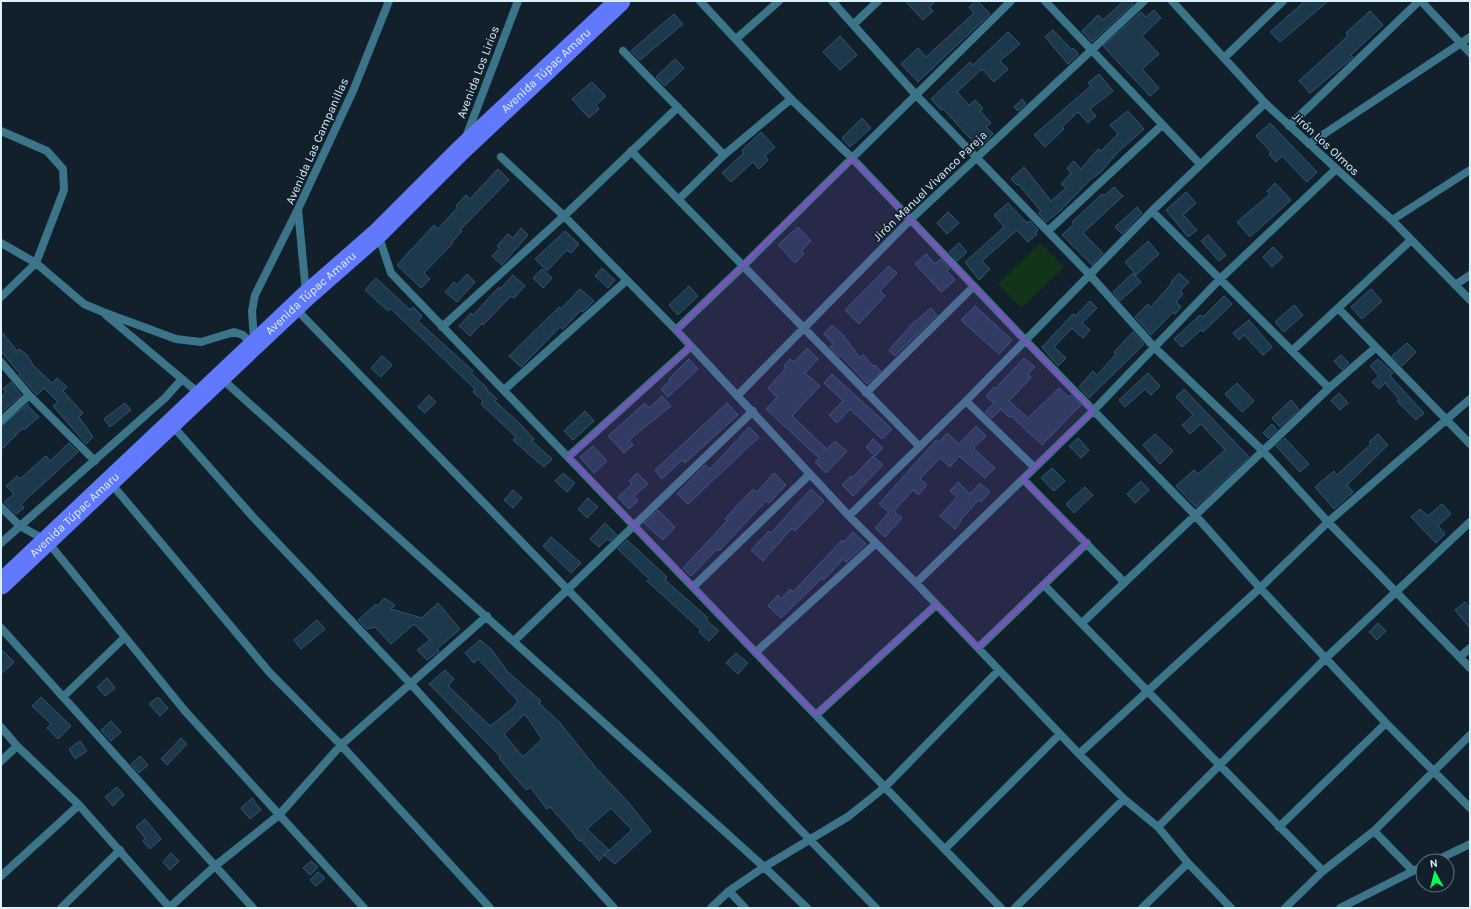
<svg xmlns="http://www.w3.org/2000/svg" width="1471" height="909" font-family="Karla,sans-serif">
	<style>
		.green { fill: #14341a }
		.building { fill: #1d374b; stroke: #2f5877; fill-rule: evenodd }
		.lines { fill: none; stroke-linecap: round; stroke-linejoin: round }
		.minor { stroke: #3c7589; stroke-width: 8 }
		.tertiary { stroke: #3c7589; stroke-width: 8 }
		.primary { stroke: #6179ff; stroke-width: 21 }
		.marked { fill: #894ac9; fill-opacity: 0.2; stroke: #894ac9; stroke-width: 3; stroke-linejoin: round }
		.labels { text-anchor: middle; dominant-baseline: central; stroke-width: 3.5; stroke-linejoin: round; paint-order: stroke }
		.street-label { font-size: 12px; fill: #daf2ff; stroke: #11202a }
	</style>
	<rect width="100%" height="100%" fill="#11202a"/>
	<path class="green" d="M1040,243l24,24 -43,41 -23,-24z"/>
	<path class="building" d="M905,1h31l-7,6 4,4 -10,9z
		M976,1h2l12,13 -72,68 -17,-18 17,-16 8,9 48,-44 -5,-6z
		M1124,1h7l2,3 -41,38 -10,-11 16,-16 5,5z
		M1305,1h23l-48,41 -10,-10z
		M1154,10l7,8 -19,18 17,18 -17,15 17,19 -9,8 -47,-50 38,-34 5,5z
		M1370,11l13,14 -32,30 2,2 -2,2 -41,34 -11,-12 49,-45 -2,-3z
		M674,14l9,10 -43,36 -9,-9z
		M1053,30l19,20 1,-2 6,6 -11,10 -23,-27z
		M1008,32l12,12 -20,17 8,8 -14,13 -12,-13 -25,23 12,13 6,-5 8,8 -3,3 11,12 -5,4 7,7 -14,14 -36,-39 -2,1 -10,-11 39,-37 3,3z
		M840,36l17,19 -17,15 -17,-18z
		M675,59l9,9 -19,18 -9,-9z
		M1099,74l14,17 -23,18 6,7 -8,7 -10,-11 -16,15 2,2 -19,18 -11,-12 57,-49 -3,-3z
		M592,82l14,14 -10,9 3,4 -10,9 -17,-19z
		M1022,99l4,5 -8,7 -4,-4z
		M1128,111l16,18 -26,23 -17,20 -11,8 -29,30 -15,12 -8,-9 3,-2 -23,-27 -1,1 -6,-6 13,-12 27,34 15,-13 -5,-4 10,-11 -4,-5 7,-7 7,8 17,-20 3,2 17,-17 -8,-9z
		M862,118l9,10 -21,19 -8,-9z
		M1270,123l47,49 -10,10 -25,-26 -6,6 -7,-8 2,-2 -15,-16z
		M761,132l14,15 -10,9 3,4 -9,9 -6,-7 -22,20 -9,-9 22,-20 -2,-3z
		M498,169l11,11 -49,50 2,1 -10,11 1,1 -29,30 6,6 -9,9 -24,-23 37,-40 4,4 20,-22 -2,-1 10,-11 4,4z
		M1275,183l16,17 -41,37 -13,-15 33,-28 -3,-3z
		M1114,187l9,9 -40,37 20,20 -11,12 -30,-30 12,-11 -2,-2 30,-28 2,2z
		M1186,192l10,11 -13,12 14,15 -9,7 -22,-27z
		M1008,203l19,20 3,-2 8,9 -3,3 2,1 -9,8 -11,-12 -35,31 8,8 -11,11 -14,-18 39,-35 -10,-12z
		M1137,207l5,6 -20,21 -7,-7z
		M948,212l11,11 -12,11 -10,-11z
		M798,227l13,14 -10,10 3,3 -9,9 -17,-18z
		M521,228l7,7 -26,30 -10,-9 8,-8 -3,-2 11,-12 5,4z
		M565,231l14,13 -8,9 -4,-3 -20,21 -12,-12z
		M1208,235l18,20 -7,6 -18,-20z
		M1148,241l11,13 -23,21 -11,-13z
		M959,243l8,9 -10,9 -8,-9z
		M1273,247l10,10 -11,10 -9,-10z
		M926,254l9,10 6,-5 8,9 -2,3 8,9 -14,12 -26,-28z
		M889,266l8,7 -17,18 5,5 -26,28 -14,-14z
		M602,268l13,12 -7,8 -13,-12z
		M542,269l10,9 -9,10 -10,-10z
		M1133,273l8,9 -21,19 -7,-9z
		M1179,273l10,9 -9,9 3,3 -7,8 5,5 -6,7 -2,-2 -22,23 -16,-18 13,-13 3,3 21,-24 -1,-1z
		M467,274l8,8 -18,20 -12,-10 9,-10 3,3z
		M513,275l12,11 -11,12 -3,-2 -28,29 -1,-2 -12,13 -11,-10 12,-13 2,2 26,-28 1,2z
		M376,278l34,32 3,-3 9,9 -4,5 55,50 -2,2 16,15 -1,1 11,10 -2,2 23,21 16,17 -2,2 20,18 -8,8 -20,-17 -11,-10 3,-3 -35,-33 2,-3 -10,-9 2,-3 -85,-81 -2,3 -23,-21z
		M689,286l9,10 -20,19 -9,-10z
		M580,289l14,12 -11,11 -2,-2 -18,19 -3,-2 -39,40 -12,-11 50,-49 2,2z
		M1371,289l11,12 -20,18 -11,-12z
		M1224,296l8,8 -29,28 -2,-2 -19,17 -8,-8 26,-24 3,2z
		M1090,301l7,7 -15,15 8,7 -7,8 -11,-10 -18,19 12,11 -8,8 -16,-19 31,-33 2,2z
		M1294,305l9,10 -19,17 -9,-10z
		M975,306l37,34 -13,14 -38,-34z
		M931,308l6,7 -42,41 -6,-6 24,-27z
		M1249,320l23,27 -9,8 -19,-20 -5,5 -6,-7z
		M832,325l11,10 17,23 3,-3 10,11 2,-1 6,6 -14,13 -26,-28 -1,1 -10,-10 3,-3 -9,-10z
		M1,331l16,20 2,-2 8,6 6,10 19,18 5,-5 10,9 -4,4 20,22 -4,4 14,20 -7,7 -33,-38 5,-4 -14,-14 -7,7 -18,-20 1,-1 -19,-23z
		M1133,332l11,12 -2,2 -53,52 -10,-11 14,-16 4,4 19,-21 -2,-2z
		M1407,343l9,9 -14,14 -10,-10z
		M807,348l11,11 -13,14 15,13 -28,30 35,33 8,-8 12,10 -21,22 -11,-11 4,-4 -53,-49 11,-12 -9,-9 18,-20 -2,-2 6,-7 4,3z
		M1341,355l8,8 -7,7 -8,-9z
		M382,356l10,9 -11,12 -10,-9z
		M1024,358l11,9 -7,7 3,4 -22,23 19,17 31,-30 10,9 2,-2 10,10 -39,40 -31,-29 -2,1 -8,-8 -9,9 -7,-6 9,-9 -8,-7 8,-9 2,1z
		M689,359l9,10 -30,28 -7,-8 9,-8 -1,-2z
		M1378,359l15,14 -3,3 34,37 -8,7 -19,-19 2,-2 -14,-16 -6,6 -7,-7 7,-6 -9,-10z
		M1148,373l12,13 -9,9 -6,-6 -20,18 -6,-7z
		M832,374l60,55 -10,10 -32,-30 -13,14 -8,-8 14,-14 -19,-18z
		M11,382l10,13 -20,18v-16l5,-5 -3,-3z
		M1237,383l17,18 -12,11 -17,-18z
		M1184,389l65,68 -53,50 -20,-21 18,-16 4,4 27,-24 -24,-26 -11,10 -8,-9 11,-10 -17,-18z
		M1339,393l9,10 -8,7 -9,-9z
		M429,395l7,7 -11,11 -7,-6z
		M662,396l9,10 -42,34 4,5 -9,8 -16,-17 37,-33 4,5z
		M1291,400l8,9 -19,18 -8,-9z
		M29,403l-2,2 12,12 -15,13 -1,-2 -22,22v-24z
		M125,403l6,7 -21,17 -6,-8z
		M727,403l11,12 -53,48 -3,-3 -20,19 -7,-9z
		M585,411l9,10 -21,19 -9,-9z
		M1272,424l5,6 -9,8 -5,-5z
		M976,426l10,10 -13,12 22,20 -10,10 -26,-22 -9,11 -10,-9 -20,21 7,6 -9,10 -5,-5 -19,21 8,7 -17,19 -10,-9 14,-16 -10,-8 57,-64 3,2 8,-9 12,11z
		M749,427l10,10 -71,67 -11,-10 28,-29 5,4z
		M1155,434l18,17 -13,13 -17,-19z
		M1378,434l10,11 -41,40 6,7 -19,17 -19,-22 19,-16 3,4 34,-31 -2,-2z
		M1078,438l11,12 -8,8 -12,-12z
		M1285,438l24,26 -9,8 -24,-26z
		M873,439l10,9 -8,8 -9,-9z
		M69,443l9,9 -57,52 3,4 -8,6 -12,-12 10,-8 -8,-8 11,-10 3,3 26,-23 4,5z
		M593,446l14,15 -13,12 -14,-16z
		M873,456l10,9 -30,31 -11,-11 9,-9 1,2z
		M1052,468l13,13 -11,10 -13,-13z
		M563,473l12,10 -8,9 -12,-11z
		M637,473l11,11 -14,12 4,5 -9,8 -11,-12 14,-13 -3,-3z
		M774,473l12,12 -17,18 -3,-2 -47,50 -2,-2 -26,27 -8,-8 44,-47 -2,-2 8,-9 20,-21 4,3z
		M1141,481l8,9 -14,13 -8,-9z
		M958,482l12,12 10,-11 10,9 -9,10 -2,-2 -18,19 1,1 -7,9 -15,-13 17,-19 -7,-6z
		M1085,487l8,8 -19,18 -8,-9z
		M811,489l13,12 -29,30 -3,-3 -29,33 -12,-11 18,-19 2,2z
		M513,490l9,8 -9,10 -9,-8z
		M588,498l10,9 -11,11 -9,-9z
		M1442,504l9,10 -13,12 7,8 -9,9 -25,-26 9,-8 8,7z
		M658,510l17,17 -12,13 -19,-17z
		M605,523l12,12 -7,6 -3,-2 -8,8 -9,-8z
		M853,532l13,12 -20,18 -3,-3 -19,21 -2,-2 -41,40 -13,-12 10,-11 3,4 9,-10 3,3 49,-52 2,2z
		M551,537l30,26 -10,10 -28,-27z
		M627,540l40,37 -2,3 43,38 -2,2 13,11 -10,10 -10,-9 2,-2 -54,-49 2,-2 -31,-30z
		M384,598l11,7 -4,4 31,9 16,-15 22,26 -23,20 2,2 -12,9 -10,-10 13,-10 -16,-16 -23,20 -16,-17 -8,2 -9,-9 17,-15h4z
		M1465,602l5,6v20l-15,-18z
		M317,620l8,9 -24,20 -7,-9z
		M1378,623l8,8 -9,9 -8,-8z
		M480,640l11,9 17,23 33,29 -2,2 21,20 36,45 33,35 22,28 -36,33 -11,-9 -5,6 -18,-21 -2,1 -9,-12 -20,-22 -3,2 -17,-22 -4,3 -27,-32 1,-2 -71,-72 16,-14 9,9 -6,7 42,40 23,-18 5,-7 -40,-42 -4,4 -9,-10zM525,714l17,25 -19,18 -19,-23zM611,808l21,22 -28,25 5,-5 -22,-21z
		M1,649l13,13 -13,12z
		M736,653l12,10 -10,11 -12,-11z
		M107,678l8,10 -10,8 -8,-9z
		M41,697l30,29 -13,13 -11,-11 4,-4 -19,-18z
		M158,697l10,11 -8,8 -11,-12z
		M111,721l10,11 -10,9 -10,-11z
		M181,738l6,6 -20,21 -6,-6z
		M80,741l7,10 -12,8 -6,-10z
		M140,756l8,9 -9,8 -8,-9z
		M117,787l7,8 -11,11 -8,-9z
		M252,798l9,12 -11,9 -9,-11z
		M145,819l16,20 -11,10 -7,-8 2,-3 -9,-11z
		M171,853l8,8 -9,9 -7,-8z
		M311,861l7,6 -8,8 -7,-7z
		M318,872l7,6 -9,8 -6,-6z"/>
	<g class="lines">
		<path class="minor" d="M700,1l91,98 61,59 173,182 171,176 64,72 126,135 84,85
			M832,1l84,94 173,179 65,73 109,104 65,71 142,146
			M1045,1l155,163
			M1172,1l93,102 127,117 78,80
			M1421,1l49,52
			M854,24l24,-23
			M736,39l43,-38
			M623,51l101,104
			M1224,58l59,-57
			M1289,126l130,-125
			M1,131l46,20 16,18 1,21 -28,73 -35,34
			M466,137l52,-136
			M1309,144l161,-107
			M631,151l288,295
			M501,157l63,59 112,114 173,186 67,67 163,171 45,45 34,28 30,36 43,45
			M679,199l45,-44 67,-56
			M1152,211l177,177
			M1392,220l78,-50
			M1048,231l114,-106
			M378,234l13,39 610,635
			M1,243l35,20 48,41 19,8 73,27 25,3 33,-10 9,3 10,10
			M1455,285l15,-10
			M295,308l581,600
			M1338,308l132,136
			M106,315l95,80
			M442,327l122,-111 114,-109
			M676,330l66,-63 269,-266
			M254,341l-2,-30 3,-16 43,-86
			M1292,351l119,-111
			M1,362l28,33 66,66
			M221,378l543,489 43,41
			M504,390l123,-110
			M866,393l108,-107
			M738,395l173,-176 233,-218
			M966,401l68,66
			M1,421l28,-26
			M171,424l82,93 157,166 204,225
			M568,457l123,-111
			M1023,479l101,103
			M110,482l160,191 71,72 149,163
			M1,507l19,19 27,15 138,170 179,197
			M849,516l117,-115 186,-190 113,-108
			M1,543l164,-145 17,-19
			M916,583l177,-172 126,-131 116,-110
			M1044,585l279,286
			M693,587l117,-113
			M1082,623l247,-235 46,-40
			M1,628l252,280
			M514,641l239,-230
			M978,648l109,-105
			M756,652l120,-109
			M1460,657l10,-9
			M63,697l62,-60
			M816,715l120,-110
			M1,727l16,19 62,59 91,103
			M1079,754l181,-166 68,-66 142,-123
			M1,761l16,-15
			M1158,827l168,-169 144,-136
			M1279,827l107,-104
			M1374,831l39,40
			M945,849l115,-115
			M1435,861l35,-17
			M1,876l78,-71
			M729,891l16,17
			M170,907l45,-41 64,-51 62,-70 146,-129
			M61,908l59,-58
			M711,908l18,-17 35,-24 85,-51 36,-29 114,-117
			M1015,908l109,-109
			M1142,908l46,-45
			M1285,908l38,-37 51,-40 96,-96
			M1340,908l83,-42"/>
		<path class="tertiary" d="M306,293l-8,-84 55,-118 36,-90"/>
		<path class="primary" id="s1" d="M1,584l305,-288 72,-63 82,-82 160,-150"/>
	</g>
	<path class="marked" d="M852,158l241,253 -70,68 64,64 -109,105 -42,-43 -120,110 -248,-258 123,-111 -15,-16z"/>
	<g class="labels">
		<g class="street-label">
			<text stroke="none"><textPath href="#s1" startOffset="749">Avenida Túpac Amaru</textPath></text>
			<text transform="translate(478 72) rotate(-69)">Avenida Los Lirios</text>
			<text transform="translate(317 141) rotate(-66)">Avenida Las Campanillas</text>
			<text transform="translate(1326 144) rotate(43)">Jirón Los Olmos</text>
			<text transform="translate(930 186) rotate(-44)">Jirón Manuel Vivanco Pareja</text>
			<text stroke="none"><textPath href="#s1" startOffset="425">Avenida Túpac Amaru</textPath></text>
			<text stroke="none"><textPath href="#s1" startOffset="101">Avenida Túpac Amaru</textPath></text>
		</g>
	</g>
	<rect width="1471" height="909" fill="none" stroke="#daf2ff" stroke-width="4"/>
	<g transform="translate(1435 873) rotate(353)"><circle r="19" fill="#11202a" stroke="#61747f"/>
	<path d="M0-3L7 15L0 10L-7 15Z" fill="#06ff56"/>
	<text y="-6" font-size="11" font-weight="bold" text-anchor="middle" fill="#daf2ff">N</text>
	</g>
</svg>
